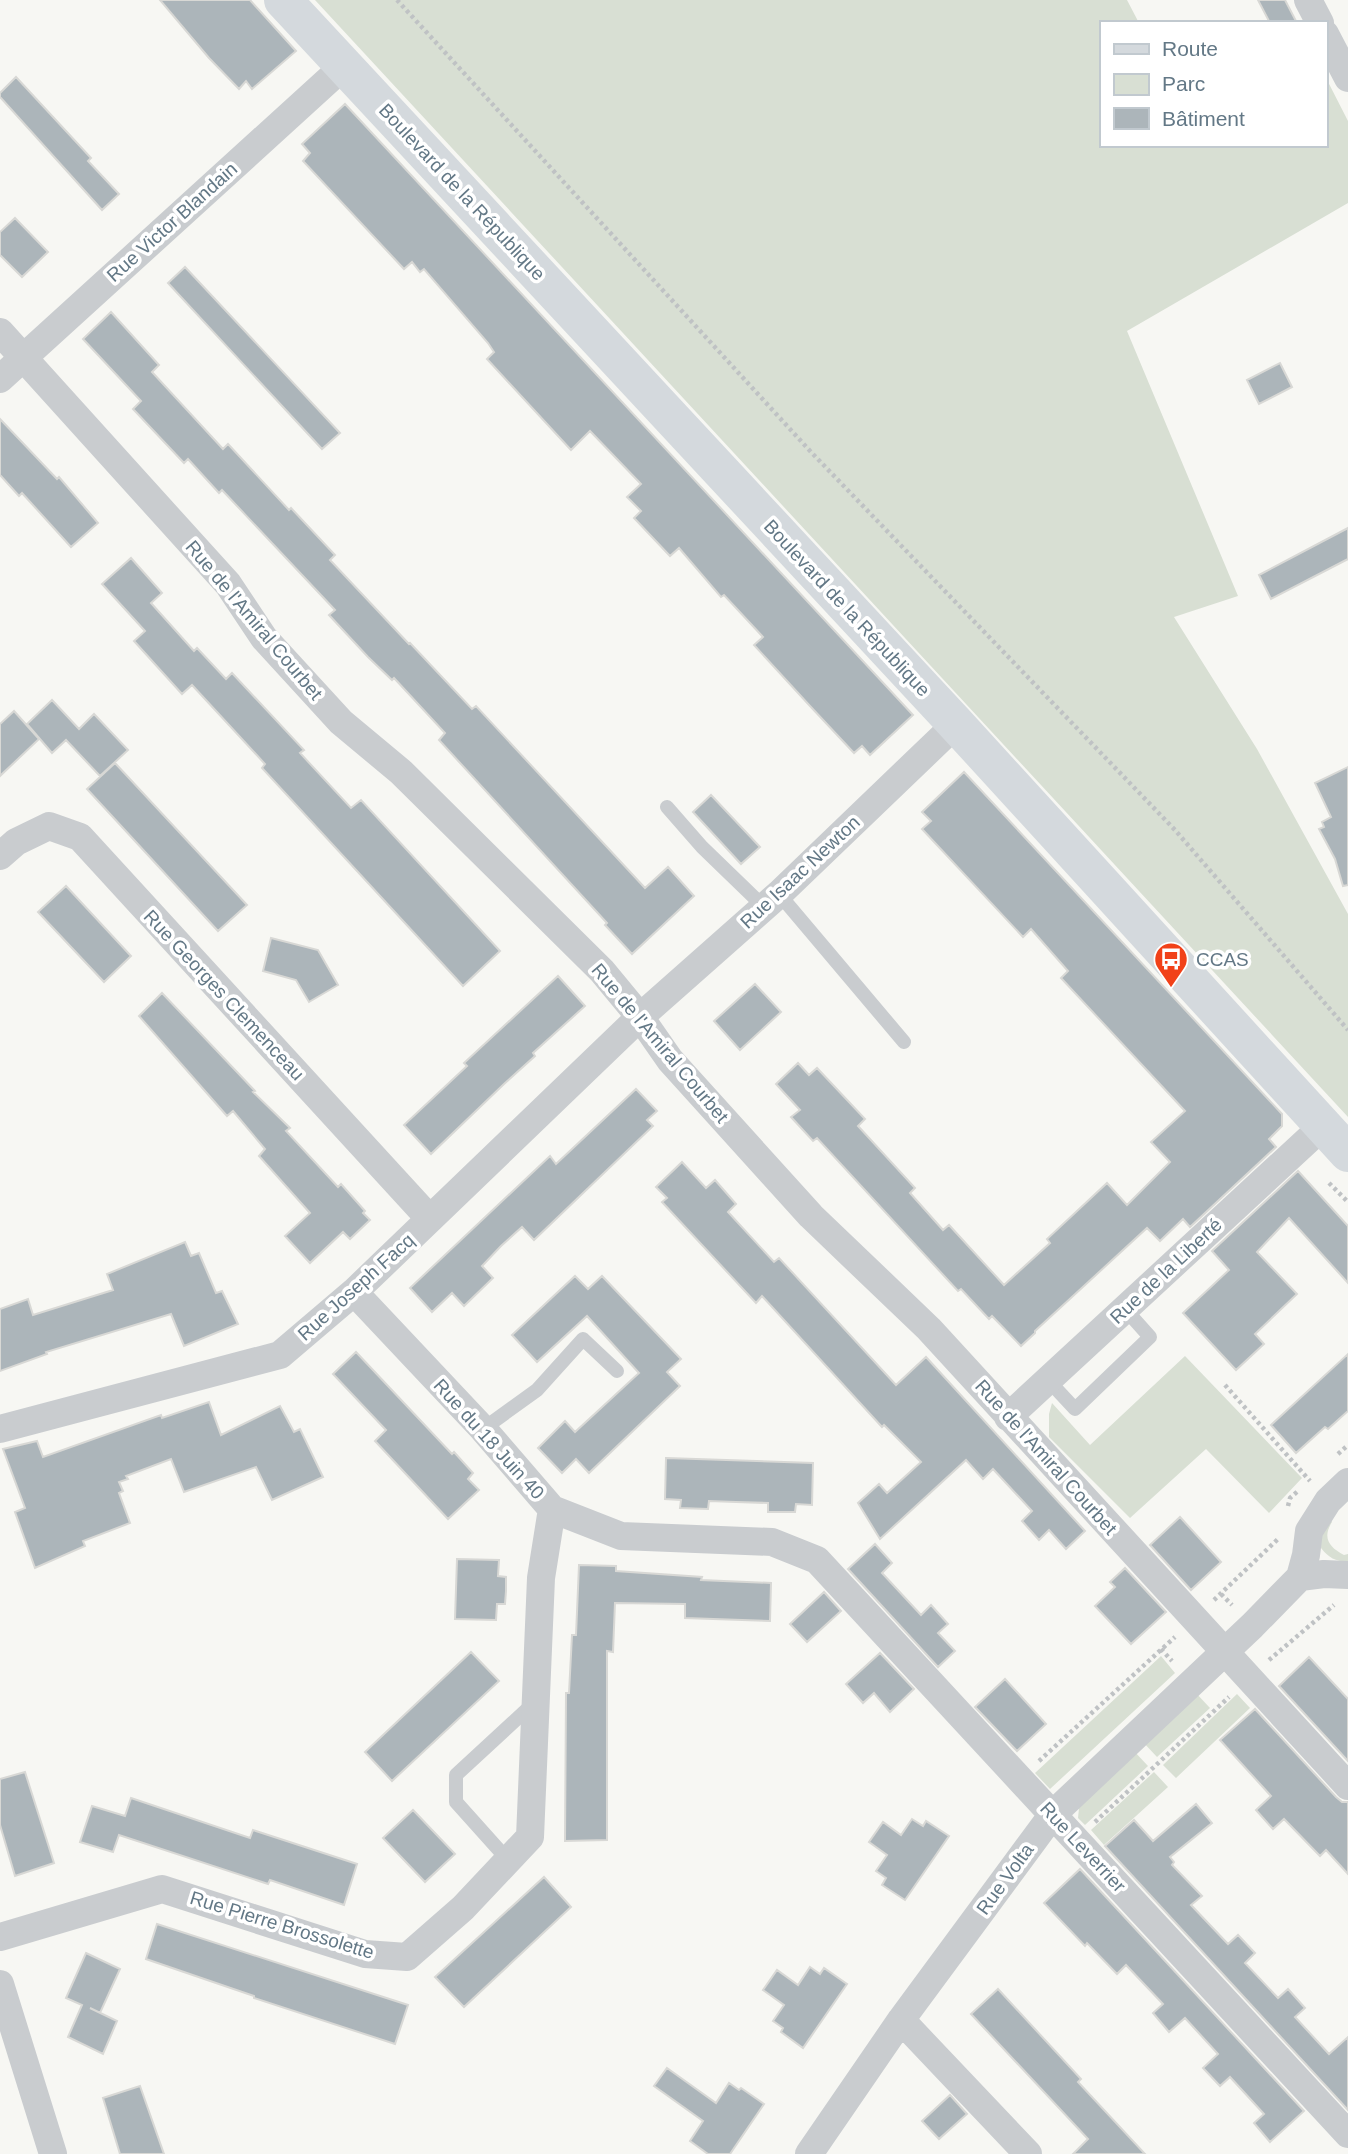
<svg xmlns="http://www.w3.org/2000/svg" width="1348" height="2154" font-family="Helvetica,sans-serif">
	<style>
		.green { fill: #d8dfd3 }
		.building { fill: #acb5ba; stroke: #d8d8d5; stroke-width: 2 }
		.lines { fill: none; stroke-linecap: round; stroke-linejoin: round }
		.path { stroke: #bfc2c4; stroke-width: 4.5; stroke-dasharray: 3.5 3.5; stroke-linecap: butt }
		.lane { stroke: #c9cccf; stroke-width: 14 }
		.street { stroke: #c9cccf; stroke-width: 28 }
		.secondary { stroke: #d4d9dd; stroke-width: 38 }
		.labels { text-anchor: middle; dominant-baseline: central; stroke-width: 7; stroke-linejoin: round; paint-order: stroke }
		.street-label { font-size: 19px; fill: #637886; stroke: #fff }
		.poi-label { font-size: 19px; fill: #637886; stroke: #fff; text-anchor: start }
	</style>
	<rect width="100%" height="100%" fill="#f7f7f3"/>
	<path class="green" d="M315,0h812l12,23h-38v122h224v-69l23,45v82l-221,128 111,265 -64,21 83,132 91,165v203z
		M1185,1356l117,122 -33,35 -63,-64 -76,69 -81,-81v-23l3,-11 38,42z
		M1327,1515l5,7c-10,16 -3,25 12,33l4,-1v8c-13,-1 -19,-4 -27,-14l-1,-25z
		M1161,1656l14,17 -125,116 -15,-16z
		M1195,1692l15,16 -53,49 -15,-16z
		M1237,1694l13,14 -74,70 -13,-13z
		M1133,1750l15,16 -63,59 -7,-7 1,-10z
		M1154,1772l14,15 -64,58 -13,-15z"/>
	<path class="building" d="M160,0h90l46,51 -44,38 -6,-8 -7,8 -30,-31z
		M1258,0h27l12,23h-27z
		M16,77l75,81 -3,3 31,33 -17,16 -102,-113v-4z
		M345,104l568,611 -43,40 -8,-9 -8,7 -44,-47 -56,-61 9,-8 -39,-42 -3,2 -42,-49 -9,8 -36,-38 7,-7 -14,-14 14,-13 -51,-53 -19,19 -84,-91 7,-7 -6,-9 -64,-74 -4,3 -8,-10 -8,7 -101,-108 7,-8 -8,-9z
		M15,218l33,34 -26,25 -22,-22v-23z
		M185,267l155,166 -18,16 -154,-166z
		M111,312l48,53 -7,7 71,77 5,-5 61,66 2,-2 44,47 -5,5 79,84 1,-1 62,66 4,-3 169,182 23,-21 26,29 -62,58 -27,-29 2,-2 -168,-183 6,-7 -51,-55 -2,2 -24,-23 -39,-42 6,-5 -113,-120 -3,3 -31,-34 -4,4 -51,-54 8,-8 -58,-62z
		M1280,363l12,24 -33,17 -12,-24z
		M0,419l57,60 2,-2 39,46 -27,24 -49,-54 -3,3 -19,-21z
		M1348,528v31l-77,40 -12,-24z
		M131,558l31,35 -11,10 43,48 3,-3 29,31 6,-6 72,77 -4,3 51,55 10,-8 139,151 -37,35 -201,-218 3,-4 -73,-79 -10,9 -48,-53 11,-10 -43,-47z
		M52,700l27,29 15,-15 34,36 -28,26 -34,-36 -14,13 -25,-29z
		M14,711l25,28 -39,37v-52z
		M115,763l132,142 -29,26 -131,-142z
		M1348,767v118l-5,1 -8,-27 -16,-30 5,-2 -2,-5 9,-5 -16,-34z
		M964,772l318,342v12l-13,13 7,8 -86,80 -7,-8 -23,22 -13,-13 -112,103v2l-14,13 -29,-30 -3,3 -28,-30 -3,2 -141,-153 -4,3 -22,-24 9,-7 -24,-26 22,-21 11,12 8,-7 48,51 -7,7 57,62 -5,5 33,37 6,-5 55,60 46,-42 -3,-4 60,-56 20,22 43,-43 -19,-20 34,-31 -124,-133 7,-7 -37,-42 -8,8 -101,-108 9,-8 -9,-9z
		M711,795l49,52 -19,17 -48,-52z
		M66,886l65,70 -27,26 -66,-70z
		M271,938l47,12 20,35 -29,17 -13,-22 -33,-9z
		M558,976l27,30 -52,47 2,3 -31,28 -73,70 -27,-29 63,-59 -3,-3z
		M755,984l26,28 -41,38 -26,-29z
		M162,993l93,98 -2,1 37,36 -4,3 52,56 3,-3 24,27 -2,2 7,7 -20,19 -7,-7 -33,31 -25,-27 25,-23 -51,-57 6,-7 -32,-38 -6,5 -88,-100z
		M636,1089l21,22 -10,9 6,6 -119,114 -12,-13 -21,19 -19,20 11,12 -29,28 -12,-13 -20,19 -22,-24 140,-132 6,8z
		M682,1162l24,26 9,-8 21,24 -8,8 46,50 5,-4 117,127 30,-28 159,174 -19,18 -17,-19 -10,10 -17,-19 10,-10 -39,-42 -10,10 -17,-19 -86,79 -22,-36 21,-19 8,9 34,-31 -37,-37 -2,2 -120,-131 -6,7 -94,-101 5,-4 -11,-11z
		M1298,1171l50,55v57l-59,-65 -32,34 40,42 -42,40 9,10 -28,26 -53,-57 46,-43 -17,-19z
		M185,1242l6,14 8,-3 17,40 6,-2 16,33 -54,22 -13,-32 -125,38 1,2 -47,17v-62l28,-10 5,16 80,-25 -6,-16z
		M575,1276l13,13 14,-13 79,83 -14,13 13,14 -91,87 -13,-14 -14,14 -24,-25 27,-27 10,11 64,-59 -52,-57 -50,46 -25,-27z
		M356,1352l96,102 2,-2 19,21 -5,6 11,11 -31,29 -73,-78 11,-11 -53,-56z
		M1348,1354v57l-20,18 -3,-2 -29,26 -25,-28z
		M209,1402l12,33 59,-29 14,26 6,-3 23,48 -51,23 -16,-33 -72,25 -13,-33 -45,17 2,3 -9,3 4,9 -4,2 11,30 -47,18 2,5 -50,22 -20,-56 10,-4 -22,-59 34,-8 6,16 118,-42 1,3z
		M666,1458l147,5 -1,42 -16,-1 -1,8h-27v-9l-32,-1 -27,-1 -1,8 -28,-1 1,-8 -16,-1z
		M1180,1517l41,45 -30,28 -41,-45z
		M875,1544l17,19 -10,10 39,42 10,-10 17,19 -10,9 17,18 -17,16 -90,-98z
		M457,1559l42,1 -1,16 8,1v14l-1,13h-8l-1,16 -41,-1z
		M579,1565l37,1v5l86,6 -1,3 70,3 -1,38 -85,-3v-14l-70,-1 -2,49 -6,-1v189l-42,1 1,-148h3l3,-58h4z
		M1125,1568l41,44 -35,32 -36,-38 20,-19 -5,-5z
		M824,1592l17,19 -34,31 -17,-18z
		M471,1652l28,29 -107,100 -27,-29z
		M880,1653l34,36 -24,23 -16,-19 -11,10 -17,-19z
		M1309,1657l39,42v62l-69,-75z
		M1005,1679l41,45 -29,27 -42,-44z
		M1255,1709l81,88 6,5h6v72l-22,-24 -6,6 -36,-37 -11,10 -17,-19 15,-14 -51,-56z
		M25,1772l29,91 -39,13 -15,-51v-46z
		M131,1798l119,40 3,-8 104,34 -13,41 -74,-25 -2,4 -149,-49 -6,17 -33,-10 12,-36 33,10z
		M1196,1804l16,19 -42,34 4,5 -2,3 30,31 -11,9 37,39 10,-9 17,18 -10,10 33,35 10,-9 17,19 -10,9 34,37 19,-17v73l-243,-264 29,-26 19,21z
		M413,1810l42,44 -30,28 -42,-44z
		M912,1819l11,7 3,-5 23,15 -44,64 -23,-15 4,-7 -10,-7 11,-16 -18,-13 14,-20 18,13z
		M1080,1869l224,242 -34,31 -16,-19 10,-9 -34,-37 -10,9 -17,-18 15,-14 -33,-36 -16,14 -16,-19 10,-9 -37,-39 -9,9 -30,-31 -2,3 -41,-43z
		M544,1877l27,30 -107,100 -29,-30z
		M157,1924l251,81 -13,39 -141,-46v-2l-108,-37z
		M86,1953l34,16 -20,44 -10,-5 27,13 -14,33 -35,-17 14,-32 -16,-7z
		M810,1967l10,7 4,-6 23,16 -44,64 -22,-16 2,-4 -10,-7 11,-16 -21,-15 14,-20 21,15z
		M998,1989l83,90 -3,3 67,72h-72l15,-15 -117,-125z
		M667,2068l49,35 13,-20 10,7 2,-2 23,16 -34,50h-22l-18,-13 13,-20 -49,-35z
		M140,2086l24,68h-44l-17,-56z
		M950,2095l17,19 -28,25 -17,-18z"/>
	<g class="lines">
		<path class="path" d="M397,0l414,452 364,378 173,200
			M1329,1183l19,19
			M1225,1385l85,96
			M1338,1454l10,-9
			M1288,1506l2,-8 8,-7
			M1221,1594l11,11
			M1214,1600l65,-62
			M1161,1649l11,12
			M1269,1660l65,-55
			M1039,1761l136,-124
			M1095,1822l134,-125"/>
		<path class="lane" d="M667,807l35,40 62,60
			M779,894l125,148
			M1048,1380l27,29 75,-72 -25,-28
			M483,1429l54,-39 46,-51 34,32
			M508,1860l-52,-58v-27l79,-73"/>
		<path class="street" d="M1308,0l12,23
			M1325,34l23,44
			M0,332l228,252 36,54 77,84 60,50 201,199 38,46 30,43 141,156 118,113 419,457
			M0,379l345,-314
			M0,856l16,-14 33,-16 31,11 350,382
			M354,1292l129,137 69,80 69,27 151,6 45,18 531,574
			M1008,1417l315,-291
			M0,1429l280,-74 74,-63 286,-275 139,-123 177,-170
			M1348,1482l-20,19 -19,30 -3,24 -6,22 24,-3 24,1
			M0,1937l162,-48 203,65 42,3 56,-49 67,-71 11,-259 11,-69
			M0,1984l53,170
			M901,2020l127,134
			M809,2154l92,-134 152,-206 199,-188 48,-49"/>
		<path class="secondary" d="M283,0l673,724 392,429"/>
	</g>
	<defs>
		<g id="bus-pin" transform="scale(1.75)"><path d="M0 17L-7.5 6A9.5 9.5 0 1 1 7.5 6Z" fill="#f14119" stroke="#fff"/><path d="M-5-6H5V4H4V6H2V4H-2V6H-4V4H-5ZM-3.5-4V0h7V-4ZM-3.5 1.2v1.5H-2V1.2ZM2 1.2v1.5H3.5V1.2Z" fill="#fff"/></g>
	</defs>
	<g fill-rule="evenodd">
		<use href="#bus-pin" x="1171" y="959"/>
	</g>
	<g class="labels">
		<g class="street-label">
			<text transform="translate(462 192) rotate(47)">Boulevard de la République</text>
			<text transform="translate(172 222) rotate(-42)">Rue Victor Blandain</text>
			<text transform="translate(847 608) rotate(47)">Boulevard de la République</text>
			<text transform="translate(254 620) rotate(50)">Rue de l'Amiral Courbet</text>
			<text transform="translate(800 872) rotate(-43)">Rue Isaac Newton</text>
			<text transform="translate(224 995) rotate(47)">Rue Georges Clemenceau</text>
			<text transform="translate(660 1043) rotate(50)">Rue de l'Amiral Courbet</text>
			<text transform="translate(1166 1271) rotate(-43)">Rue de la Liberté</text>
			<text transform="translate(356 1287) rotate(-42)">Rue Joseph Facq</text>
			<text transform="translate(489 1439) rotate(48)">Rue du 18 Juin 40</text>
			<text transform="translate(1046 1457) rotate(48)">Rue de l'Amiral Courbet</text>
			<text transform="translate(1083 1847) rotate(47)">Rue Leverrier</text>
			<text transform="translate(1005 1879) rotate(-54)">Rue Volta</text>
			<text transform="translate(282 1925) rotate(17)">Rue Pierre Brossolette</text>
		</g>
		<g class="poi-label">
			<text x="1196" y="959">CCAS</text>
		</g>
	</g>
	<rect x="1100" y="21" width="228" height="126" fill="#ffffff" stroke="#c1c9cf" stroke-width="2"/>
	<rect x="1114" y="44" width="35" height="10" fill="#d4d9dd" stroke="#c1c9cf" stroke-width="2"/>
	<text x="1162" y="56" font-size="21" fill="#637886">Route</text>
	<rect x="1114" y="74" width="35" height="21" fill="#d8dfd3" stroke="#c1c9cf" stroke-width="2"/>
	<text x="1162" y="91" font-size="21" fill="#637886">Parc</text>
	<rect x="1114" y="108" width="35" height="21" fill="#acb5ba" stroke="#c1c9cf" stroke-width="2"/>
	<text x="1162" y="126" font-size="21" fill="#637886">Bâtiment</text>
</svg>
